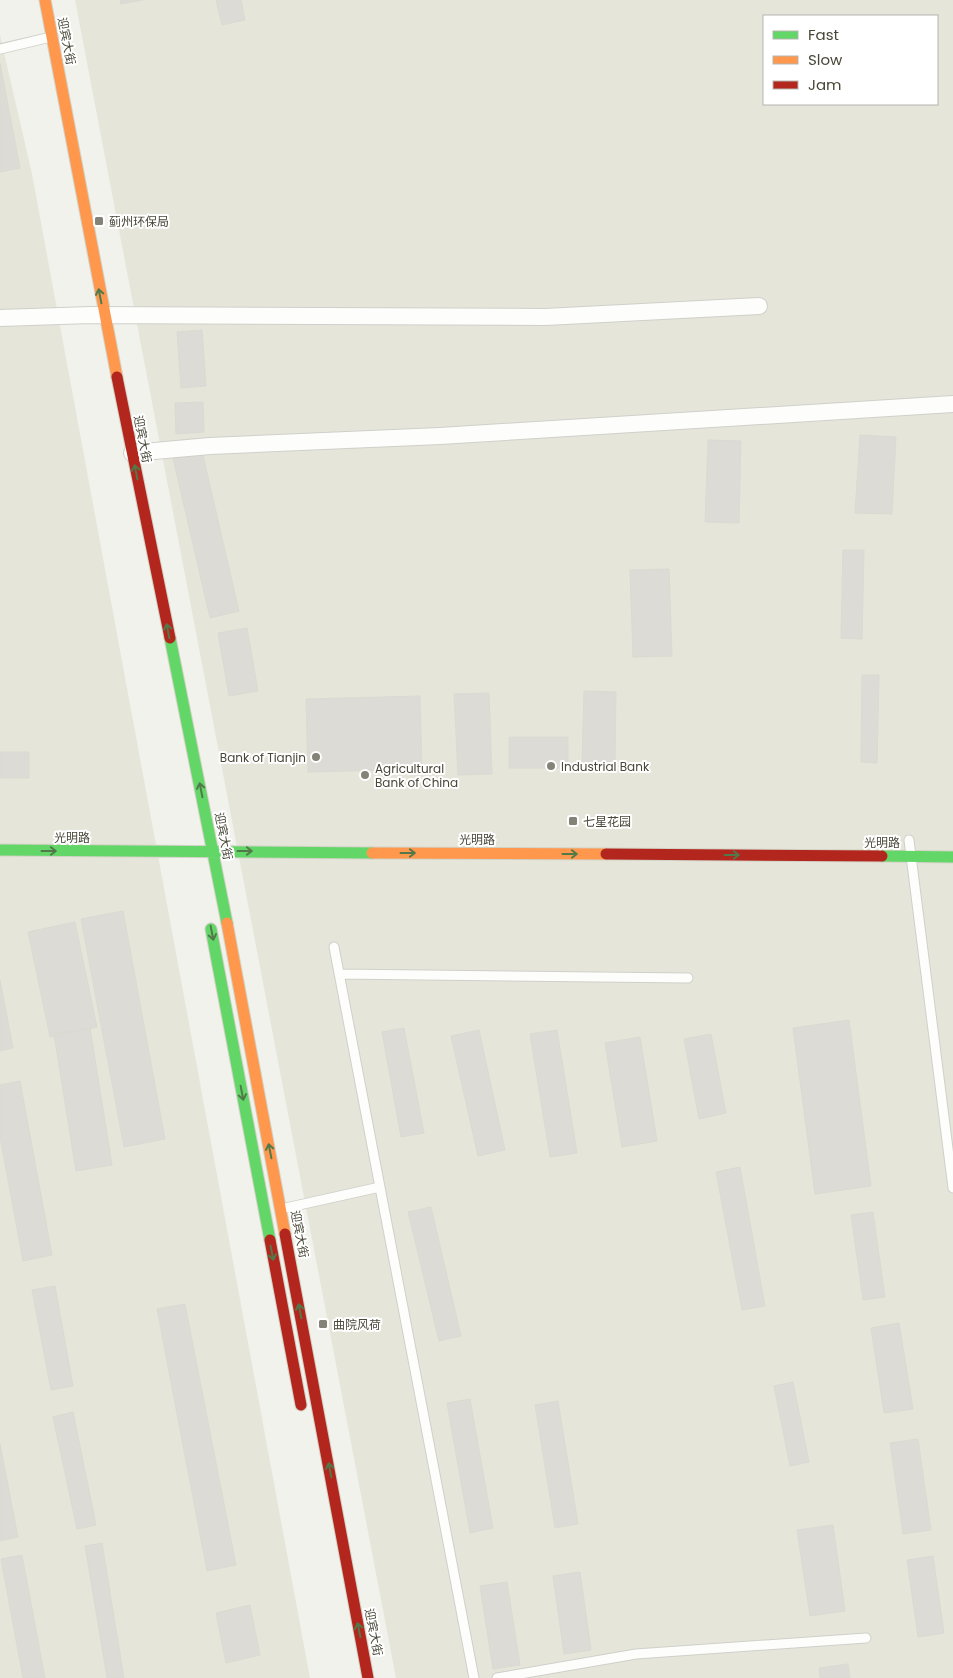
<svg xmlns="http://www.w3.org/2000/svg" width="953" height="1678" font-family="Poppins,'Noto Sans SC',sans-serif">
	<style>
		.residential { fill: #e5e5da; fill-rule: evenodd }
		.building { fill: #dcdbd5; stroke: #dadad2 }
		.lines { fill: none; stroke-linecap: round; stroke-linejoin: round }
		.lane-casing { stroke: #d0d0ca; stroke-width: 11 }
		.street-casing { stroke: #d0d0ca; stroke-width: 18 }
		.fast-casing { stroke: #d2d2c5; stroke-width: 13 }
		.slow-casing { stroke: #d2d2c5; stroke-width: 13 }
		.jam-casing { stroke: #d2d2c5; stroke-width: 13 }
		.lane { stroke: #fdfdfc; stroke-width: 9 }
		.street { stroke: #fdfdfc; stroke-width: 16 }
		.fast { stroke: #63d668; stroke-width: 11 }
		.slow { stroke: #ff974d; stroke-width: 11 }
		.jam { stroke: #b3261e; stroke-width: 11 }
		.oneway { stroke: #517949 }
		.poi-dot { fill: #848377; stroke: #fff; stroke-width: 2 }
		.labels { text-anchor: middle; dominant-baseline: central; stroke-width: 4; stroke-linejoin: round; paint-order: stroke }
		.street-label { font-size: 12px; fill: #484738; stroke: #fff }
		.poi-label { font-size: 12px; fill: #484738; stroke: #fff; text-anchor: start }
	</style>
	<rect width="100%" height="100%" fill="#f2f2ed"/>
	<path class="residential" d="M75,0h878v1678h-557zM764,16h173v88h-173z
		M0,35l32,139 278,1504h-310z"/>
	<path class="building" d="M120,0h23l-22,4z
		M216,0h25l4,20 -23,5z
		M0,63l20,105 -20,4z
		M202,330l4,56 -25,2 -4,-56z
		M203,402l1,30 -28,2 -1,-31z
		M860,435l36,2 -4,77 -37,-1z
		M708,440l33,1 -2,82 -34,-1z
		M202,451l37,160 -29,7 -37,-160z
		M843,550h21l-2,89 -21,-1z
		M669,569l3,87 -39,1 -3,-87z
		M247,628l11,63 -29,5 -11,-63z
		M862,675h17l-2,88 -16,-1z
		M584,691l32,1 -1,73 -33,-1z
		M489,693l3,81 -34,1 -4,-81z
		M420,696l2,73 -114,3 -2,-73z
		M509,737h59v31h-59z
		M0,752h29v26h-29z
		M123,911l42,228 -41,8 -43,-228z
		M75,922l22,105 -47,10 -22,-105z
		M0,980l13,68 -13,3z
		M849,1020l22,166 -56,8 -22,-166z
		M90,1028l22,137 -36,6 -22,-137z
		M404,1028l20,105 -23,4 -19,-105z
		M479,1030l26,120 -27,6 -27,-120z
		M557,1030l20,123 -27,4 -20,-123z
		M711,1034l15,79 -27,6 -15,-80z
		M640,1037l17,104 -35,6 -17,-104z
		M20,1081l32,174 -29,6 -23,-124v-52z
		M740,1167l25,139 -23,4 -26,-138z
		M431,1207l30,129 -22,5 -31,-129z
		M873,1212l12,85 -22,3 -12,-85z
		M55,1286l18,100 -22,4 -19,-100z
		M185,1304l51,261 -29,6 -50,-262z
		M899,1323l14,86 -29,4 -13,-85z
		M793,1382l16,80 -19,4 -16,-80z
		M470,1399l23,129 -23,5 -23,-130z
		M558,1401l20,123 -23,4 -20,-123z
		M73,1412l23,113 -19,4 -24,-112z
		M918,1439l13,91 -28,4 -13,-91z
		M0,1444l18,93 -18,4z
		M833,1525l12,86 -35,5 -13,-86z
		M102,1543l22,135h-17l-22,-132z
		M22,1555l23,123h-22l-22,-119z
		M933,1556l11,77 -26,4 -11,-77z
		M580,1572l11,78 -27,4 -11,-78z
		M507,1582l13,83 -27,4 -13,-83z
		M250,1605l10,50 -34,8 -10,-50z
		M848,1664l2,14h-30l-1,-10z"/>
	<g class="lines">
		<g class="lane-casing">
			<path id="lane" d="M0,49l51,-12
				M909,840l44,348
				M334,947l140,731
				M339,974l349,4
				M281,1209l99,-22
				M497,1678l139,-24 230,-16"/>
		</g>
		<g class="street-casing">
			<path id="street" d="M0,318l91,-3 454,2 214,-11
				M132,453l78,-7 230,-10 513,-32"/>
		</g>
		<g class="fast-casing">
			<path id="fast" d="M170,638l57,285
				M0,850l372,3
				M882,856l71,1
				M211,929l59,311"/>
		</g>
		<g class="slow-casing">
			<path id="slow" d="M45,0l72,377
				M372,853l234,1
				M227,923l58,311"/>
		</g>
		<g class="jam-casing">
			<path id="jam" d="M117,377l53,261
				M606,854l276,2
				M285,1234l83,444
				M270,1240l31,165"/>
		</g>
		<use href="#lane" class="lane"/>
		<use href="#street" class="street"/>
		<use href="#fast" class="fast"/>
		<use href="#slow" class="slow"/>
		<use href="#jam" class="jam"/>
	</g>
	<defs><path id="oneway-shaft" d="M-6 0H5M1.5-3L5.5 0L1.5 3" fill="none" stroke-width="1.6" stroke-linecap="round" stroke-linejoin="round" transform="scale(1.25)"/></defs>
	<g class="oneway">
		<use href="#oneway-shaft" transform="translate(100 296) rotate(-101)"/>
		<use href="#oneway-shaft" transform="translate(136 472) rotate(-101)"/>
		<use href="#oneway-shaft" transform="translate(168 631) rotate(-101)"/>
		<use href="#oneway-shaft" transform="translate(201 790) rotate(-101)"/>
		<use href="#oneway-shaft" transform="translate(49 851)"/>
		<use href="#oneway-shaft" transform="translate(245 851)"/>
		<use href="#oneway-shaft" transform="translate(408 853)"/>
		<use href="#oneway-shaft" transform="translate(570 854)"/>
		<use href="#oneway-shaft" transform="translate(732 855)"/>
		<use href="#oneway-shaft" transform="translate(212 933) rotate(79)"/>
		<use href="#oneway-shaft" transform="translate(242 1093) rotate(79)"/>
		<use href="#oneway-shaft" transform="translate(270 1151) rotate(-101)"/>
		<use href="#oneway-shaft" transform="translate(272 1253) rotate(79)"/>
		<use href="#oneway-shaft" transform="translate(300 1311) rotate(-101)"/>
		<use href="#oneway-shaft" transform="translate(330 1470) rotate(-101)"/>
		<use href="#oneway-shaft" transform="translate(359 1630) rotate(-101)"/>
	</g>
	<g class="poi-dot">
		<rect x="94" y="216" width="10" height="10" rx="2.5"/>
		<circle cx="316" cy="757" r="5"/>
		<circle cx="551" cy="766" r="5"/>
		<circle cx="365" cy="775" r="5"/>
		<rect x="568" y="816" width="10" height="10" rx="2.5"/>
		<rect x="318" y="1319" width="10" height="10" rx="2.5"/>
	</g>
	<g class="labels">
		<g class="street-label">
			<text transform="translate(67 41) rotate(79)">迎宾大街</text>
			<text transform="translate(143 439) rotate(79)">迎宾大街</text>
			<text transform="translate(224 836) rotate(79)">迎宾大街</text>
			<text x="72" y="837">光明路</text>
			<text x="477" y="839">光明路</text>
			<text x="882" y="842">光明路</text>
			<text transform="translate(300 1234) rotate(79)">迎宾大街</text>
			<text transform="translate(374 1632) rotate(79)">迎宾大街</text>
		</g>
		<g class="poi-label">
			<text x="109" y="221">蓟州环保局</text>
			<text x="306" y="757" text-anchor="end">Bank of Tianjin</text>
			<text x="561" y="766">Industrial Bank</text>
			<text x="375" y="768">Agricultural<tspan x="375" dy="14">Bank of China</tspan></text>
			<text x="583" y="821">七星花园</text>
			<text x="333" y="1324">曲院风荷</text>
		</g>
	</g>
	<rect x="763" y="15" width="175" height="90" fill="#ffffff" stroke="#b6b5af"/>
	<rect x="773" y="31" width="25" height="8" fill="#63d668" stroke="#b6b5af"/>
	<text x="808" y="40" font-size="15" fill="#484738">Fast</text>
	<rect x="773" y="56" width="25" height="8" fill="#ff974d" stroke="#b6b5af"/>
	<text x="808" y="65" font-size="15" fill="#484738">Slow</text>
	<rect x="773" y="81" width="25" height="8" fill="#b3261e" stroke="#b6b5af"/>
	<text x="808" y="90" font-size="15" fill="#484738">Jam</text>
</svg>
